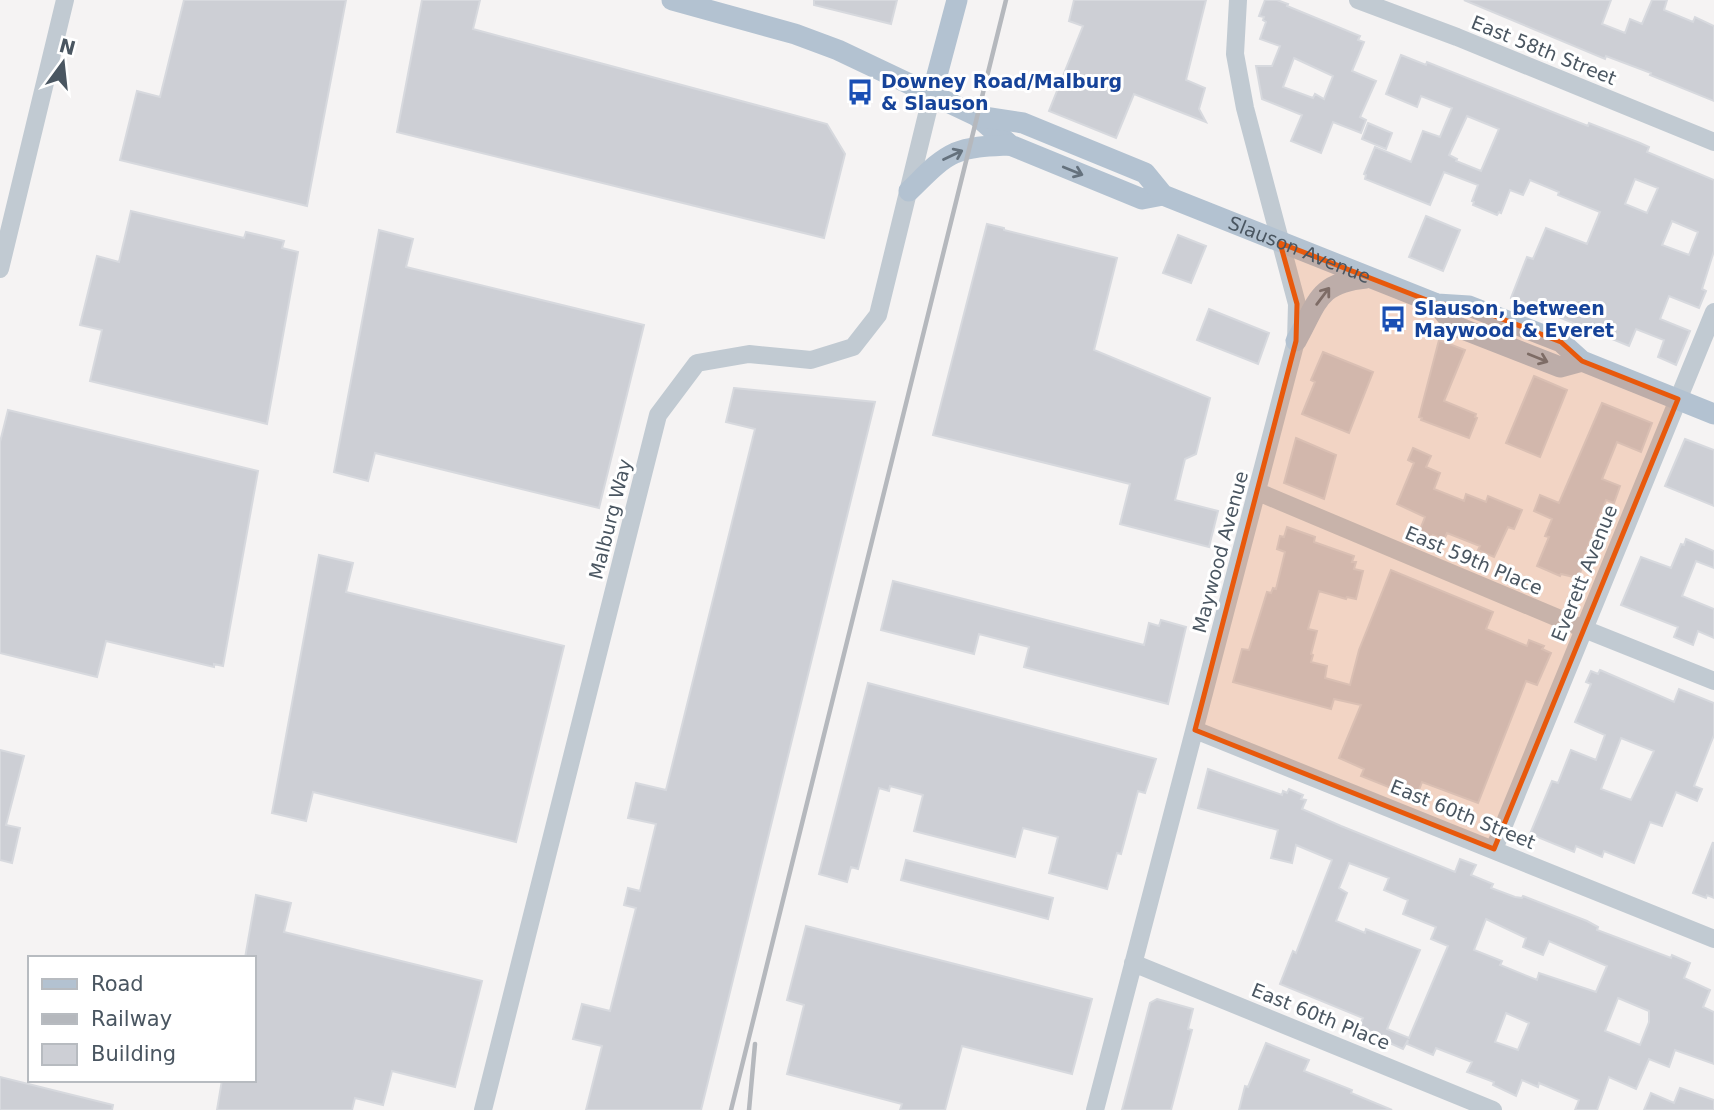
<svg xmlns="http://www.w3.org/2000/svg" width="1714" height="1110" font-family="'DejaVu Sans',sans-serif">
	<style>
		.building { fill: #cdcfd5; stroke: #d7d9de; stroke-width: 2; fill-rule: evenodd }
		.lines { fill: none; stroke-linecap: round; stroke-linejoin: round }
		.minor { stroke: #c1cad2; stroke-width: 18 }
		.major { stroke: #b3c2d1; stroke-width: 21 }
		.rail { stroke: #b5b8bd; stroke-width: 4.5 }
		.oneway { stroke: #64717d }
		.marked { fill: #e8590c; fill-opacity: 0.2; stroke: #e8590c; stroke-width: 5; stroke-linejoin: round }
		.labels { text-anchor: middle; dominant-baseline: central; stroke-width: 6; stroke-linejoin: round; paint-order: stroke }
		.street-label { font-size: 19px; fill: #4a5661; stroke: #fff }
		.transit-label { font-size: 19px; font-weight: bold; fill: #164399; stroke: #fff; text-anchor: start }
	</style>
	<rect width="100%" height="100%" fill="#f5f3f3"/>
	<path class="building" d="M184,0h162l-39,206 -187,-46 17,-69 23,6z
		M422,0h58l-7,29 354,95 18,30 -21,84 -427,-106z
		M814,0h83l-6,24 -77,-19z
		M1074,0h132l-20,80 19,8 -6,21 7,13 -72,-28 -18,44 -67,-27 34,-85 -14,-5z
		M1265,0h12l11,4 -1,2 73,30 -2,4 6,2 -12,29 24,10 -16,36 6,3 -5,13 -28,-11 -12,31 -30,-12 11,-26 -40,-16 -6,-33h16l8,-20 -20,-7 6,-17 -3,-2 1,-3 -5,-1zM1294,58l39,18 -9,23 -9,-5 -2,4 -30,-11z
		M1464,0h147l-9,24 23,9 5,-14 12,5 10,-24h15l-3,10 29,12 2,-5 19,9v75l-64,-26 1,-2 -45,-17 -1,3z
		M1401,55l25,10 1,-3 133,53 28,11 1,-3 51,20 9,4 -2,5 67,28v71l-12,38 4,2 -7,17 -30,-12 -9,23 30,12 -14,34 -18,-8 6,-17 -28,-11 -7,17 -85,-35 -1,4 -16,-7 1,-3 -17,-7 16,-41 6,2 13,-31 41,16 13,-32 -42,-17 1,-3 -29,-12 -7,15 -13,-5 -9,23 -2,-1 -2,3 -24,-10 1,-3 -2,-1 6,-16 -34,-13 -14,33 -65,-26 1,-4 -2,-1 11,-27 36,15 12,-31 17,6 12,-29 -31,-12 -4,11 -31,-13zM1467,116l32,13 -18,42 -25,-10 1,-2 -8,-4zM1635,179l23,9 -11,25 -22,-9zM1672,221l26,11 -9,23 -27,-10z
		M1368,123l24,10 -6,16 -24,-10z
		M131,211l113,27 2,-6 38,9 -2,7 16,4 -31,172 -177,-43 12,-51 -22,-5 17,-69 22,6z
		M1426,216l34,14 -17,41 -34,-14z
		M987,224l17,4v2l113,28 -23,92 116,48 -14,56 -11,5 -10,41 43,11 -9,36 -89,-23 10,-40 -197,-49z
		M379,230l34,9 -7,28 238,58 -45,183 -224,-55 -7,28 -34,-9z
		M1178,235l28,11 -15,37 -28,-10z
		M1209,309l60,24 -11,31 -61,-24z
		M1439,340l26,10 -21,51 32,13 -1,3 2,1 -8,20 -48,-18 1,-2 -3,-1z
		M1323,352l50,20 -24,61 -47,-19 13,-32 -4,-2z
		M1534,376l33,14 -27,67 -34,-14z
		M734,388l141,14 -174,708h-115l16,-64 -29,-7 9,-35 28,7 26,-103 -12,-3 4,-17 12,3 16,-67 -28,-6 8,-35 30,7 89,-361 -29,-7z
		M1602,403l50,20 -11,29 -24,-10 -15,37 18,7 -6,17 -8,-3 -23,59 2,1 -7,18 -17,-4 -1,2 -23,-10 12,-29 -4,-1 7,-17 -18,-8 6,-16 19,8z
		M8,410l250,61 -35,195 -9,-2v3l-108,-26 -9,36 -97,-24v-211z
		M1296,438l40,17 -12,44 -40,-16z
		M1685,439l29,11v56l-49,-20z
		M1413,448l18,8 -5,11 14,6 -6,16 30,12 2,-7 20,8 2,-6 34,14 -8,19 -6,-2 -14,30 -16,-7 2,-4 -33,-13 -3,7 -11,-5 -2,5 -13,-5 7,-18 -28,-13 17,-41 -6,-3z
		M1287,527l28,10 -1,5 40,14 -2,6h4l-2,7 9,2 -7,28 -9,-2 -1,2 -27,-8 -11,38 9,2 -6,23 2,1 -2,7 16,4 -2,12 25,7 9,-35 32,-80 102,42 -7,17 41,17 2,-6 15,6 -2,3 9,4 -14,32 -11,-4 -48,122 -56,-21 -6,16 -55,-22 3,-7 -25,-11 22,-53 -27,-6 -3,10 -98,-27 9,-33 7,1 18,-58 4,1 2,-5 3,1 9,-37 -8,-3 3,-13 4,1z
		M1686,539l28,12v17l-18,-7 -14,35 32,13v29l-16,-7 -5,14 -19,-8 4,-10 -57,-22 20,-48 30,11 10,-24 3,1z
		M319,555l34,8 -7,29 218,54 -48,196 -203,-50 -7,29 -34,-8z
		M893,581l251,64 5,-22 10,3 2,-6 25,7 -18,77 -144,-37 5,-20 -50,-13 -5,20 -93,-24z
		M1600,670l74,32 5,-13 35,14v32l-20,51 8,3 -5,12 -21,-9 -14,34 -12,-4 -16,41 -30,-12 -2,6 -26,-11 -2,6 -44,-18 22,-53 6,2 13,-33 25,10 9,-25 -30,-13 16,-38 -5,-2 5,-11 7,3zM1621,738l33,13 -23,49 -30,-11z
		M868,683l288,76 -11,34 -7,-2 -17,63 -4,-1 -10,36 -58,-16 9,-36 -35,-9 -8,29 -101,-26 9,-36 -33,-9 -1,5 -10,-3 -21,81 -7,-2 -4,15 -28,-8z
		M0,750l24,6 -18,69 14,3 -8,35 -12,-3z
		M1208,769l74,26 1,-4 4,2 2,-4 14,6 -2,4 5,1 -4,9 39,17 114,46 5,-13 16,6 -5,10 22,9 -2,4 24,9 7,1 1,-2 64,25 11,6 -1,3 24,9 50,19 1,-3 18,8 -6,15 26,12 -7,17 11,5v52l-39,-14 -6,17 -20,-8 -13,30 -27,-12 -12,33h-22l4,-10 -40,-17 -1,4 -16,-7 -6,16 -23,-11 1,-3 -27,-10 5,-10 -36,-14 -3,7 -26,-11 1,-4 -5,9 -20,-9 1,-3 -25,-10 4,-9 -83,-34 13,-33 3,2 36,-93 -36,-15 -4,18 -21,-5 7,-28 -80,-22zM1349,863l40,15 -5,12 24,10 -5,14 33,13 -5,12 17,7 -39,92 -22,-9 33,-79 -54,-21 -1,4 -29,-12 11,-28 -8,-5zM1486,919l40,19 -3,9 20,8 6,-14 58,25 -11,26 -57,-19 -2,7 -37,-15 2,-4 -28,-11zM1618,998l31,13v11l-9,23 -35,-14zM1506,1013l23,10 -11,27 -23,-8z
		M1713,842l1,56 -7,-3 -1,3 -13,-5z
		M906,860l147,38 -5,21 -147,-39z
		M256,895l35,8 -7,29 198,49 -27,106 -63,-16 -9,34 -28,-7 -3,12h-135l5,-30h32v-122h-9z
		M806,926l286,73 -20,75 -110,-28 -17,64h-45l2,-6 -115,-30 17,-69 -17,-5z
		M1157,999l36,10 -5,20 4,1 -21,80h-49l28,-107z
		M1266,1043l43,17 -5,11 48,19 -1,3 41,17h-153l6,-24 3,1z
		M0,1077l113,28 -1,5h-112z
		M1680,1088l34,12v10h-70l7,-17 23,10z"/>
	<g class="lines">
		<path class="minor" d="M1358,0l99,37 257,105
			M0,269l65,-269
			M1258,492l326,137 130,52
			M1195,730l519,209
			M1494,849l220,-537
			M1133,963l360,147
			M483,1110l175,-695 39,-52 52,-9 62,6 42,-13 25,-32 54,-221
			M1095,1110l201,-769 1,-37 -52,-196 -10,-54 3,-54"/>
		<g class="major">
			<path d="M672,0l123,34 43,16 139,66 33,29 132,54 21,-4"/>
			<path d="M932,94l25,-94"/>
			<path id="s1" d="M977,116l46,7 122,50 18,22 274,109 32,2 92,36 21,19 132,53"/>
			<path d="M909,191c14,-13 28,-30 46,-38 17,-7 37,-7 55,-8"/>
			<path d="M1437,304l18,22 105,41 22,-6"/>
			<path d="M1296,341c22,-39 21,-58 70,-63"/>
		</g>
		<path class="rail" d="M731,1110l275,-1110
			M749,1110l6,-66"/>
	</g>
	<defs><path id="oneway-shaft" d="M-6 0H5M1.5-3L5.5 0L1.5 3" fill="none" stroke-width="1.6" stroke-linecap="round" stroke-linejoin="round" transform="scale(1.75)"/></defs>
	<g class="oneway">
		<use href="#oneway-shaft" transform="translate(953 155) rotate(-25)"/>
		<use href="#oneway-shaft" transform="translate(1073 171) rotate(22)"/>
		<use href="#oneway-shaft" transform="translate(1323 296) rotate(-53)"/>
		<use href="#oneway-shaft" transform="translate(1538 358) rotate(22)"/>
	</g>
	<path class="marked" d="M1280,243l157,61 32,2 92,36 21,19 96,38 -184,450 -299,-119 101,-389 1,-37z"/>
	<defs>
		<g id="bus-bare" transform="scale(2.1)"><path d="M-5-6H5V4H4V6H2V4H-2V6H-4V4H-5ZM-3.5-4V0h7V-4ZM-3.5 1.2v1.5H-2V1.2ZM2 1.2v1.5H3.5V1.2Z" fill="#1a4fb4" stroke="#fff" stroke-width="2.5" paint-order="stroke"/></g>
	</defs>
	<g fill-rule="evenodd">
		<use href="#bus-bare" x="860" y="92"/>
		<use href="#bus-bare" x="1393" y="319"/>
	</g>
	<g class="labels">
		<g class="street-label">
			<text transform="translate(1544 50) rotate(22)">East 58th Street</text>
			<text stroke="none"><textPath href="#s1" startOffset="354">Slauson Avenue</textPath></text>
			<text transform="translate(610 519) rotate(-76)">Malburg Way</text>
			<text transform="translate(1220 552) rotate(-75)">Maywood Avenue</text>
			<text transform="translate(1474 560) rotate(23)">East 59th Place</text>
			<text transform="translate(1584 573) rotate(-68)">Everett Avenue</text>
			<text transform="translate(1463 814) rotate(22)">East 60th Street</text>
			<text transform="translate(1321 1016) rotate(22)">East 60th Place</text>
		</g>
		<g class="transit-label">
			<text x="881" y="81">Downey Road/Malburg<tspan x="881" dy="22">&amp; Slauson</tspan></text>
			<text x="1414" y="308">Slauson, between<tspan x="1414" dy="22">Maywood &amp; Everet</tspan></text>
		</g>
	</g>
	<rect x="28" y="956" width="228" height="126" fill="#ffffff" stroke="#b7bbc0" stroke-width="2"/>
	<rect x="42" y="979" width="35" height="10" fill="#b3c2d1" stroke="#b7bbc0" stroke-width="2"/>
	<text x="91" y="991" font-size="21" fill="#4a5661">Road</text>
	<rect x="42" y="1014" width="35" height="10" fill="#b5b8bd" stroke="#b7bbc0" stroke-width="2"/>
	<text x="91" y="1026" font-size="21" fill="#4a5661">Railway</text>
	<rect x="42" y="1044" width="35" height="21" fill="#cdcfd5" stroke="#b7bbc0" stroke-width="2"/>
	<text x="91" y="1061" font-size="21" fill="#4a5661">Building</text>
	<g transform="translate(63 63) rotate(15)" stroke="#ffffff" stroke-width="5" paint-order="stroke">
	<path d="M0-5L12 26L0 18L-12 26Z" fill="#4a5661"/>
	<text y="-10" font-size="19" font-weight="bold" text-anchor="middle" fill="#4a5661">N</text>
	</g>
</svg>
